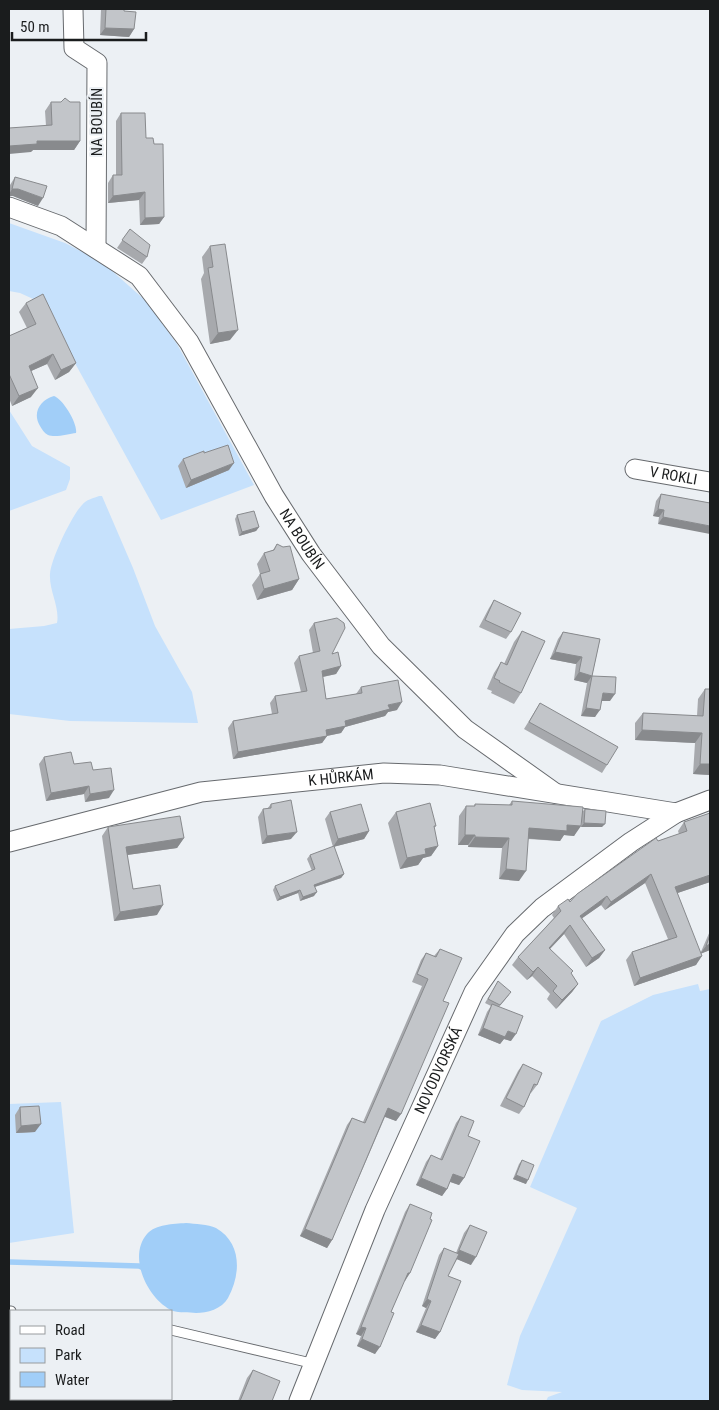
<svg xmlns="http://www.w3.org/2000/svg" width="719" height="1410" font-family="'Roboto Condensed',sans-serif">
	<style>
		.green { fill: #c6e1fc }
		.water { fill: #a1cef8 }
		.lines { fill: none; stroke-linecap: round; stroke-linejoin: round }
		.stream { stroke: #a1cef8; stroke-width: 5.5 }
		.service-casing { stroke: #676a6e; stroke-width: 11 }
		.minor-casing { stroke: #676a6e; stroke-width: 21 }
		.service { stroke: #fff; stroke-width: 9 }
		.minor { stroke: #fff; stroke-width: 19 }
		.wall { fill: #a7a9ad }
		.shaded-wall { fill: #888a8d }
		.building { fill: #c2c5c9; stroke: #888a8d }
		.labels { text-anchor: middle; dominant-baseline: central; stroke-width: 4; stroke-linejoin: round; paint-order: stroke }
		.street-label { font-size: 15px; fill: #1a1c1d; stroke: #ecf0f4 }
	</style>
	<rect width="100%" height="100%" fill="#ecf0f4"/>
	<path class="green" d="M9,223l56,20 37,19 44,39 31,43 77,141 -93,35 -119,-217 -22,-10 -11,-2z
		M9,410l23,36 38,21v12l-4,11 -57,21z
		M99,496h3l31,72 22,58 37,66 6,31 -128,-2 -61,-7v-85l35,-3 13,-3c3,-16 -8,-32 -7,-49 1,-15 22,-59 32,-69 5,-6 10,-6 17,-9z
		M698,984l2,7 10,-2v412h-164l2,-4 14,-5 -40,-2 -15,-5 13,-49 57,-128 -47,-21 71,-166 52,-26z
		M61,1102l13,131 -65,10v-139z"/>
	<path class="water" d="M54,396c9,3 24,28 22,37 -7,1 -21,5 -28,2 -4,-2 -6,-6 -8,-9 -8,-13 0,-26 14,-30z
		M186,1223c9,1 22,1 30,5 26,15 25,46 12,70 -6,11 -21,15 -32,15 -7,-1 -17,0 -23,-2 -25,-11 -46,-54 -26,-77 9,-10 26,-10 39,-11z"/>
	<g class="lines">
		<path class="stream" d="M9,1262l130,4 7,3"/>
		<g class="service-casing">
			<path id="service" d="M9,1311h2
				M171,1330l144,34"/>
		</g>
		<g class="minor-casing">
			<g id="minor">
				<path d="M73,9l1,39 23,15 -1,185"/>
				<path id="s1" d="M9,207l52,19 78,50 50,66 85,154 37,58 70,92 84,83 90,64"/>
				<path id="s2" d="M635,469l75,13"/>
				<path id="s3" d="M9,842l192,-50 183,-19 56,2 236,38"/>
				<path id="s4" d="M299,1401l76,-191 99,-218 41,-58 27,-26 89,-66 45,-29 34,-13"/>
			</g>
		</g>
		<use href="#service" class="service"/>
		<use href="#minor" class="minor"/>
	</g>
	<path class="wall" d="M101,9h23v2l10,18 -5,8 -29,-2z
		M51,102l29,39 -6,9h-41l-2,2 15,-26 -1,-15z
		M121,113l25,25 8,6 10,73 -5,7 -19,1 -1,-25 -31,3v-20l5,-8h3v-54z
		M15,177l23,29 -25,-10h-4v-7l1,-4z
		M130,229l17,28 -5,7 -25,-16z
		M210,246l20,94 -20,4 -9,-65 3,-6 -2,-16z
		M26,303l50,60 -7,9 -14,8 -8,-16 -16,7v26l-19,9 -3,-8v-62l18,-8 -8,-16z
		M183,459l46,11 -43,18 -8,-22z
		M661,494l49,9 -52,21 1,-7 -6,-1 3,-15z
		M237,515l22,12 -3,4 -17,5 -4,-17z
		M277,544l22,35 -7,11 -35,10 -5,-15 8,-11 -3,-10 7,-11 9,-3z
		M494,600l17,32 -5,7 -27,-12 10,-19z
		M314,623l27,43 -5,8 -13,3 3,22 30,-5 5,-7 36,23 -9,2 -3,4 -40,11 -4,6 -14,3 -5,7 -89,16 -5,-31 5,-7 39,-7 -2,-11 5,-7 26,-4 -7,-29 5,-7 14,-3 -4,-23z
		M522,631l-1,62 -7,11 -23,-11 1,-2 -5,-2 7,-16 7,-11 3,2 10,-22z
		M563,632l37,7 -8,37 18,25h-9l-6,16 -14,-1 6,-33 -13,-3 2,-16 -26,-5 8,-20z
		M705,689h5v86l-17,-1 2,-31 -60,-3v-17l8,-10 54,3 1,-17z
		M540,703l67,62 -5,8 -78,-44z
		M44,757l49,13 16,28 -24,4 -1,-8 -38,7 -7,-37z
		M512,801l70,11 3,-3 17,18h-21l1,-6 -8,15 -10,-1 -4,6 -32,-2 -9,42 -20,-2 3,-31 -34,-1v-2h-10l1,-29 7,-10h8l1,-2 34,1z
		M271,804l20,35 -29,5 -4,-27 5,-8h4z
		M330,812l39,19 -5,8 -31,8 -8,-28z
		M396,812l40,14 -2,2 4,18 -7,10 -8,2 -5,7 -18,4 -12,-46z
		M710,813v69l-33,11 23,61 10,-23v19l-10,4 -4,11 -62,21 -8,-26 6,-8 36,-13 -23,-56 -40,27 -4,-5 -19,13 23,32 -6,8 -13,9 -22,-33 -14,15 21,25 7,10 -6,8 -16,17 -9,-10 3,-5 -18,-18 -5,4 -15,-15 6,-8 36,-39 -2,-3 6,-9 12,-4 88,-61 21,-7 -1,-3 6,-9z
		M108,827l76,11 -7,10 -50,7 6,34 24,26 -43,6 -12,-85z
		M310,855l34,19 -3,4 -26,9 -1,9 -14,5 -2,-8 -21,8 -4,-11 2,-4 37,-15 -5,-12z
		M440,949l3,52 -42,113 -5,7 -11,-4 -53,123 -5,8 -27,-12 47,-111 5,-7 11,4 59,-136 -10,-4 9,-22 5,-7 8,3z
		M498,981l11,14 -10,12 12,34 -7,-2 -4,5 -22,-9 9,-23 4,-6 -6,-3z
		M523,1064l14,21 -6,8v-1l-7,15 -5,7 -19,-8 18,-35z
		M20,1107l15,25 -19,1 -1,-18z
		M461,1116l7,20 -4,42 -5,7 -9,-3 -3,7 -5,7 -26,-11 10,-23 5,-7 9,4 16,-36z
		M522,1160l4,24 -13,-5 6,-15z
		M410,1204l20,15 -20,54 -6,8 -13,31 -16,42 -18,-8 4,-10 -5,-2 49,-122z
		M470,1225l1,40 -14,-6 -9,17 -8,56 -5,7 -19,-7 10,-24 -4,-2 17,-51 5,-7 12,5 8,-20z
		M253,1370l19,31h-34l9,-23z"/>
	<path class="shaded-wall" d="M105,28l29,1 -5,8 -29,-2z
		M37,141h43l-6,9h-41l-2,2 -22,2v-8z
		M12,189h6l25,9 -5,8 -25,-10h-4v-2z
		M145,192l-6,8 -31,3 5,-7z
		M164,217l-5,7 -19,1 5,-7z
		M238,330l-8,10 -20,4 8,-11z
		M53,354l-6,10 -25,11 7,-9z
		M76,363l-7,9 -14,8 6,-10z
		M38,388l-7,9 -19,9 7,-10z
		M234,463l-5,7 -43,18 5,-8z
		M658,509l6,1 -5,7 -6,-1z
		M663,517l47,9v8l-52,-10z
		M259,527l-3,4 -17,5 3,-4z
		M299,579l-7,11 -35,10 7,-11z
		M555,652l27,5 -6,7 -26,-5z
		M341,666l-5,8 -19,4 5,-7z
		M579,672l13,4 -5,7 -13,-3z
		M603,693l12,1 -5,7h-12z
		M402,702l-5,8 -9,2 -3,4 -40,11 -4,6 -20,4 5,-7 19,-9 43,-16z
		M586,708l14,2 -5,7 -14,-1z
		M642,730l60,3 -7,10 -60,-3z
		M327,736l-5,7 -89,16 5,-7z
		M700,764h10v11l-17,-1z
		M89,786l-5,8 -38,7 5,-8z
		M114,790l-5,8 -24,4 5,-8z
		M584,823l21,1 -3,3h-21z
		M567,825l14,1 -7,10 -10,-1 -4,6 -38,-3 7,-10z
		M369,831l-5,8 -31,8 5,-8z
		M297,832l-6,7 -29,5 5,-8z
		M465,835h10l-7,10h-10z
		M475,837l34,1 -7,10 -34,-1z
		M184,838l-7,10 -57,8 6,-9z
		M438,846l-7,10 -8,2 -5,7 -18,4 7,-11 18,-9z
		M506,869l20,2 -7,10 -20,-2z
		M344,874l-3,4 -30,10 3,-3z
		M651,874l-6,9 -40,27 6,-8z
		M710,875v7l-41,14 6,-9z
		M300,890l-2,3 -21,8 3,-4z
		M317,892l-3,4 -14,5 3,-4z
		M607,896l-6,9 -27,19 6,-8z
		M163,905l-6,10 -43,6 6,-9z
		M570,925l-6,9 -21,22 6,-8z
		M710,944v6l-10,4 6,-8z
		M605,950l-6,8 -13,9 6,-9z
		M702,956l-6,9 -62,21 6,-8z
		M538,967l-6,9 -5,4 6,-8z
		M578,984l-6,8 -16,17 6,-9z
		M483,1028l25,3 8,3 -5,7 -7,-2 -4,5 -22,-9z
		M388,1108l13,6 -5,7 -13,-5z
		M41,1124l-6,8 -19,1 5,-7z
		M453,1174l11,4 -5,7 -11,-4z
		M516,1175l12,5 -2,4 -13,-5z
		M421,1178l26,11 -5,7 -26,-11z
		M305,1229l27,11 -5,8 -27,-12z
		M459,1250l17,7 -5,8 -17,-7z
		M408,1273h2l-5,8 -2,-1z
		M427,1299l4,2 -5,7 -4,-2z
		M421,1325l19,7 -5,7 -19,-7z
		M361,1327l5,1 -5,8 -5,-2z
		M362,1339l18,8 -5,7 -18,-8z"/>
	<path class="building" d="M106,9h18v2l12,1 -2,17 -29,-1z
		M65,98l5,4h10v39h-43v3l-28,2v-18l43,-3 -1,-23h10z
		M121,113h24l1,25h7l1,6h9l1,73 -19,1v-26l-32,4v-21h9z
		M15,177l32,9 -4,12 -25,-9h-6z
		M130,229l20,16 -3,12 -25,-17z
		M225,244l13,86 -20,3 -10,-65 5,-1 -3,-21z
		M43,294l33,69 -15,7 -8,-16 -24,12 9,22 -19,8 -10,-22v-38l27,-12 -10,-21z
		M228,445l6,18 -43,17 -8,-21 21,-8v2z
		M661,494l49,9v23l-47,-9 1,-7 -6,-1z
		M254,511l5,16 -17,5 -5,-17z
		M277,544l6,3 7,-1 9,33 -35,10 -4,-15 10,-3 -6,-18 10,-3z
		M494,600l27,13 -10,19 -26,-12z
		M337,618l7,5 1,5 -13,26 6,-2 3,14 -19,5 4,28 36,-6 -1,-6 37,-7 4,22 -14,3 2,4 -45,12 1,5 -20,4 1,6 -89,16 -5,-31 45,-8 -3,-17 32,-5 -8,-35 21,-5 -6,-28z
		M522,631l23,10 -24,52 -22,-11 1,-1 -6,-3 7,-16 6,3z
		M563,632l37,7 -8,37 -13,-4 3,-15 -27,-5z
		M592,676l24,1 -1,17 -12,-1 -3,17 -14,-2z
		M705,689h5v75h-10l2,-31 -60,-3 1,-17 60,3z
		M540,703l78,44 -11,18 -78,-43z
		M71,752l3,12 17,-2 2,8 18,-2 3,22 -24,4 -1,-8 -38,7 -7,-36z
		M291,800l6,32 -30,4 -4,-27 8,-1v-4z
		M512,801l71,6 -2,19 -14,-1v6l-38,-3 -3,43 -20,-2 3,-31 -34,-1v-2h-10l1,-29h9v-2l37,1z
		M430,803l6,23h-2l4,20 -13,3 1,5 -19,4 -11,-46z
		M361,804l8,27 -31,8 -8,-27z
		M585,809l21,2 -1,13 -21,-1z
		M710,813v62l-35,12 27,69 -62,22 -8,-26 45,-15 -26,-63 -40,28 -4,-6 -27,20 25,34 -13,8 -22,-33 -21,23 24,23 -2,2 7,11 -16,16 -9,-9 4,-5 -19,-19 -5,5 -15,-15 43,-46 -3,-5 10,-7 2,3 7,-8 79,-56 2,3 29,-10 -3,-9z
		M180,816l4,22 -58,9 7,42 27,-4 3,20 -43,7 -12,-85z
		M334,846l10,28 -30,11 3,7 -14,5 -3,-7 -20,7 -5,-11 40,-17 -5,-14z
		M710,935v9l-4,2z
		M440,949l22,9 -19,43 6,2 -48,111 -13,-6 -56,132 -27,-11 47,-111 13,5 63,-144 -11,-5 9,-21 10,4z
		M498,981l13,11 -11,13 -12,-6z
		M492,1004l31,12 -7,18 -8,-3 -3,6 -22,-9z
		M523,1064l19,9 -5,12 -3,-1 -10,23 -18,-9z
		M39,1106l2,18 -20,2 -1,-19z
		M461,1116l13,5 -6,15 12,5 -16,37 -11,-4 -6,15 -26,-11 10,-23 11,5z
		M522,1160l12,5 -6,15 -12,-5z
		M410,1204l22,9 -2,6 2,1 -22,53h-2l-17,39 3,1 -14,34 -18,-8 4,-11 -5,-1z
		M470,1225l17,7 -11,25 -17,-7z
		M444,1248l15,6 -11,22 13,5 -21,51 -19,-7 10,-24 -4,-2z
		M253,1370l27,11 -8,20h-32z"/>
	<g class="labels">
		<g class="street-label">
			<text transform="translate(97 122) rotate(-90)">NA BOUBÍN</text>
			<text stroke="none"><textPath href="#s2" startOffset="39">V ROKLI</textPath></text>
			<text stroke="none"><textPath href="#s1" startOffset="458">NA BOUBÍN</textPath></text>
			<text stroke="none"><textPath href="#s3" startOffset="339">K HŮRKÁM</textPath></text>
			<text stroke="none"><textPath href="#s4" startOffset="359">NOVODVORSKÁ</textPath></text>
		</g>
	</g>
	<rect width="719" height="1410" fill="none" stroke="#1a1c1d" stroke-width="20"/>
	<rect x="10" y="1310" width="162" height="90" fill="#ecf0f4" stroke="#989b9e"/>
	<rect x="20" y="1326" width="25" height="8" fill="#ffffff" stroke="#989b9e"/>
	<text x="55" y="1335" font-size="15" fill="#1a1c1d">Road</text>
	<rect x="20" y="1348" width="25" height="15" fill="#c6e1fc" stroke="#989b9e"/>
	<text x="55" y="1360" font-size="15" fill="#1a1c1d">Park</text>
	<rect x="20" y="1372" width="25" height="15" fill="#a1cef8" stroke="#989b9e"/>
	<text x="55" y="1385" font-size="15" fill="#1a1c1d">Water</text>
	<path d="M12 32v8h134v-8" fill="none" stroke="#1a1c1d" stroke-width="2.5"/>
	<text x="20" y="32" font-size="15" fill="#1a1c1d" stroke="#ecf0f4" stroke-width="4" paint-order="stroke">50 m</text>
</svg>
